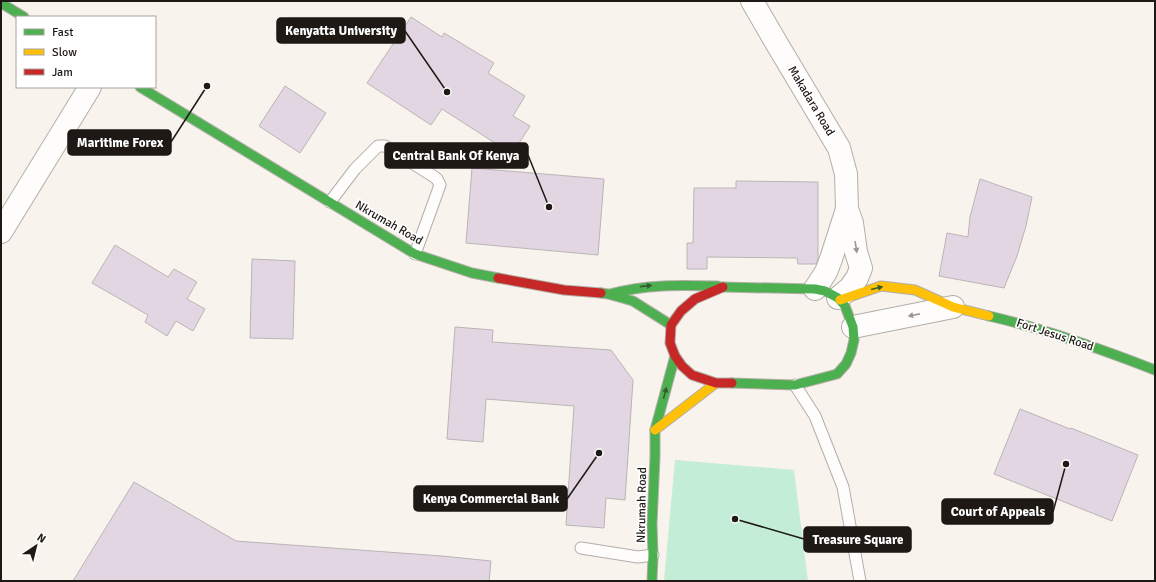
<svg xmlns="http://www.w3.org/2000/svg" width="1156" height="582" font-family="Signika,sans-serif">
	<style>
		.green { fill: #c3edd6 }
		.building { fill: #e3d6e3; stroke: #b9b5b4 }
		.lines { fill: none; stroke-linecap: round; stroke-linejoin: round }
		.lane-casing { stroke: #b3aea8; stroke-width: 13 }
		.street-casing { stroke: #b3aea8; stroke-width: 24 }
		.fast-casing { stroke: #b3aea8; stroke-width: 11 }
		.slow-casing { stroke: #b3aea8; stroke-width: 11 }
		.jam-casing { stroke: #b3aea8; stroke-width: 11 }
		.lane { stroke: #fefdfc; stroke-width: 11 }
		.street { stroke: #fefdfc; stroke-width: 22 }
		.fast { stroke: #4caf50; stroke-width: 9 }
		.slow { stroke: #ffc107; stroke-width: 9 }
		.jam { stroke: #c62828; stroke-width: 9 }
		.oneway { fill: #999694 }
		.oneway2 { fill: #335c2f }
		.labels { text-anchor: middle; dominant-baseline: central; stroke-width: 3.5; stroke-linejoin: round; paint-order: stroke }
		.street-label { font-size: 12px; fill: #1e1914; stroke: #fff }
		.leader { fill: none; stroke: #1e1914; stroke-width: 1.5 }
		.callout-dot { fill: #1e1914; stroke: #fff; stroke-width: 1.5 }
		.callout { fill: #1e1914; stroke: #1e1914; stroke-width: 1.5 }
		.callout-label { font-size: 13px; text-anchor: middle; font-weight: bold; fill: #fff }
	</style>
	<rect width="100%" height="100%" fill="#f8f3ec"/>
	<path class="green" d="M675,460l119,10 14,111h-144z"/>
	<path class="building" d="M411,17l31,20 2,-4 50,30 -6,10 37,23 -12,20 17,10 -18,28 -70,-45 -11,16 -64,-42z
		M285,86l41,27 -26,40 -41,-27z
		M472,168l132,11 -6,76 -132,-12z
		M980,179l52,18 -6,29 -9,30 -13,32 -65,-12 8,-43 21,4 2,-20z
		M736,181l82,1v77l-2,5h-18l-1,-6 -90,-1v12h-20v-26h6l1,-55h42z
		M115,245l53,32 6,-8 23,13 -10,17 18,10 -12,22 -17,-10 -9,15 -22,-14 3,-7 -56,-32z
		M252,259l43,2 -2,78 -43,-1z
		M455,327l38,3 -1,12 119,8 22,30 -8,120 -19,-2 -2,30 -38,-3 8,-119 -88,-7 -3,43 -36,-3z
		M1020,409l50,20 1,-1 67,27 -26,66 -118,-47z
		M134,482l102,59 206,15 49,5 -2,20h-416z"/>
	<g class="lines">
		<g class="lane-casing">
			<path id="lane" d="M330,202l25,-33 23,-23h7l48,30 4,3 3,6 -25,69
				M795,385l20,31 28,71 17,94
				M581,548l57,9 15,-2"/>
		</g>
		<g class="street-casing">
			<path id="street" d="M752,1l25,43 62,104 7,26 1,35 -16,50 -5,13 -11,17
				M1,232l89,-145
				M838,298l12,-10 7,-10 4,-10 -5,-16 -4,-29 -5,-14
				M853,327l100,-20"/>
		</g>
		<g class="fast-casing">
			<path id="fast" d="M1,3l23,14
				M140,87l275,167 57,19 26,5
				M723,287l92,2 10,2 13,7 7,8 8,21 1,13 -3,13 -5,11 -9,10 -42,11 -63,-2
				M601,293l7,1 25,7 38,24
				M610,294c36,-10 71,-9 108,-8
				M989,316c57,13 112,33 166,54
				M652,581l1,-26 -1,-31 3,-67v-27l20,-74"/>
		</g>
		<g class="slow-casing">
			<path id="slow" d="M840,300l41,-14 34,4 38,17 36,9
				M655,430l61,-47"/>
		</g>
		<g class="jam-casing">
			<path id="jam" d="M498,278l66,12 37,3
				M723,287l-28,12 -14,12 -10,14 -1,18 5,13 7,10 10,9 24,8h16"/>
		</g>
		<use href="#lane" class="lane"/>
		<use href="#street" class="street"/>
		<use href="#fast" class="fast"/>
		<use href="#slow" class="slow"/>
		<use href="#jam" class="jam"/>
	</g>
	<defs><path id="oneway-solid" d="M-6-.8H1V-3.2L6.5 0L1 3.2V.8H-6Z"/></defs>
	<g class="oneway">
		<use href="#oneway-solid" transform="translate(856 247) rotate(81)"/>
		<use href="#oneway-solid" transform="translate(914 315) rotate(169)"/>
	</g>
	<g class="oneway2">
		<use href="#oneway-solid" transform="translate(646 286) rotate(-6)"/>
		<use href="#oneway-solid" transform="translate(877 288) rotate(-14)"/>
		<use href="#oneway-solid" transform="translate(665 393) rotate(-75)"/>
	</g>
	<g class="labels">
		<g class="street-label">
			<text transform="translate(811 101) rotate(59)">Makadara Road</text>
			<text transform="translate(389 223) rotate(30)">Nkrumah Road</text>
			<text transform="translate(1055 335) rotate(18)">Fort Jesus Road</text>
			<text transform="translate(642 505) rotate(-89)">Nkrumah Road</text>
		</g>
	</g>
	<path class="leader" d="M447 92L405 31M207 86L171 142M549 207L528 155M599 453L567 499M1066 464L1053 512M735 519L804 539"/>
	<g class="callout-dot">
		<circle cx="447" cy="92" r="4"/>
		<circle cx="207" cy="86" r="4"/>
		<circle cx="549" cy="207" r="4"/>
		<circle cx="599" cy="453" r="4"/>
		<circle cx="1066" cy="464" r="4"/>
		<circle cx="735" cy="519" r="4"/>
	</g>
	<g class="callout">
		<rect x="277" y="18" width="128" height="25" rx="4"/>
		<rect x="68" y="130" width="103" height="25" rx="4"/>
		<rect x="385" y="143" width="143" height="25" rx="4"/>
		<rect x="414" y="486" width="153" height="25" rx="4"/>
		<rect x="942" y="499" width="111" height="25" rx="4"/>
		<rect x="804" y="527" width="107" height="25" rx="4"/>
	</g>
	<g class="callout-label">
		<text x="341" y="35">Kenyatta University</text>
		<text x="120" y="147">Maritime Forex</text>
		<text x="456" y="160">Central Bank Of Kenya</text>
		<text x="491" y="503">Kenya Commercial Bank</text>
		<text x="998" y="516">Court of Appeals</text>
		<text x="858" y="544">Treasure Square</text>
	</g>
	<rect width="1156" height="582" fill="none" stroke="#1e1914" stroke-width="4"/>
	<rect x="16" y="16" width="140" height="72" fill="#ffffff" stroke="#a5a3a1"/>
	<rect x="24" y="29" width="20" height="6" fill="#4caf50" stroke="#a5a3a1"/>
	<text x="52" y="36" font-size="12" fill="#1e1914">Fast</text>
	<rect x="24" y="49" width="20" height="6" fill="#ffc107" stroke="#a5a3a1"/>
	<text x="52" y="56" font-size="12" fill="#1e1914">Slow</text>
	<rect x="24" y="69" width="20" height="6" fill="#c62828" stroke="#a5a3a1"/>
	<text x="52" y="76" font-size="12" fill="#1e1914">Jam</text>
	<g transform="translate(36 546) rotate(35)" stroke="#ffffff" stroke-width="3" paint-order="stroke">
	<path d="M0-3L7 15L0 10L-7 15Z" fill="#1e1914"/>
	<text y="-6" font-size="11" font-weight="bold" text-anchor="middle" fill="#1e1914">N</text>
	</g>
</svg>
